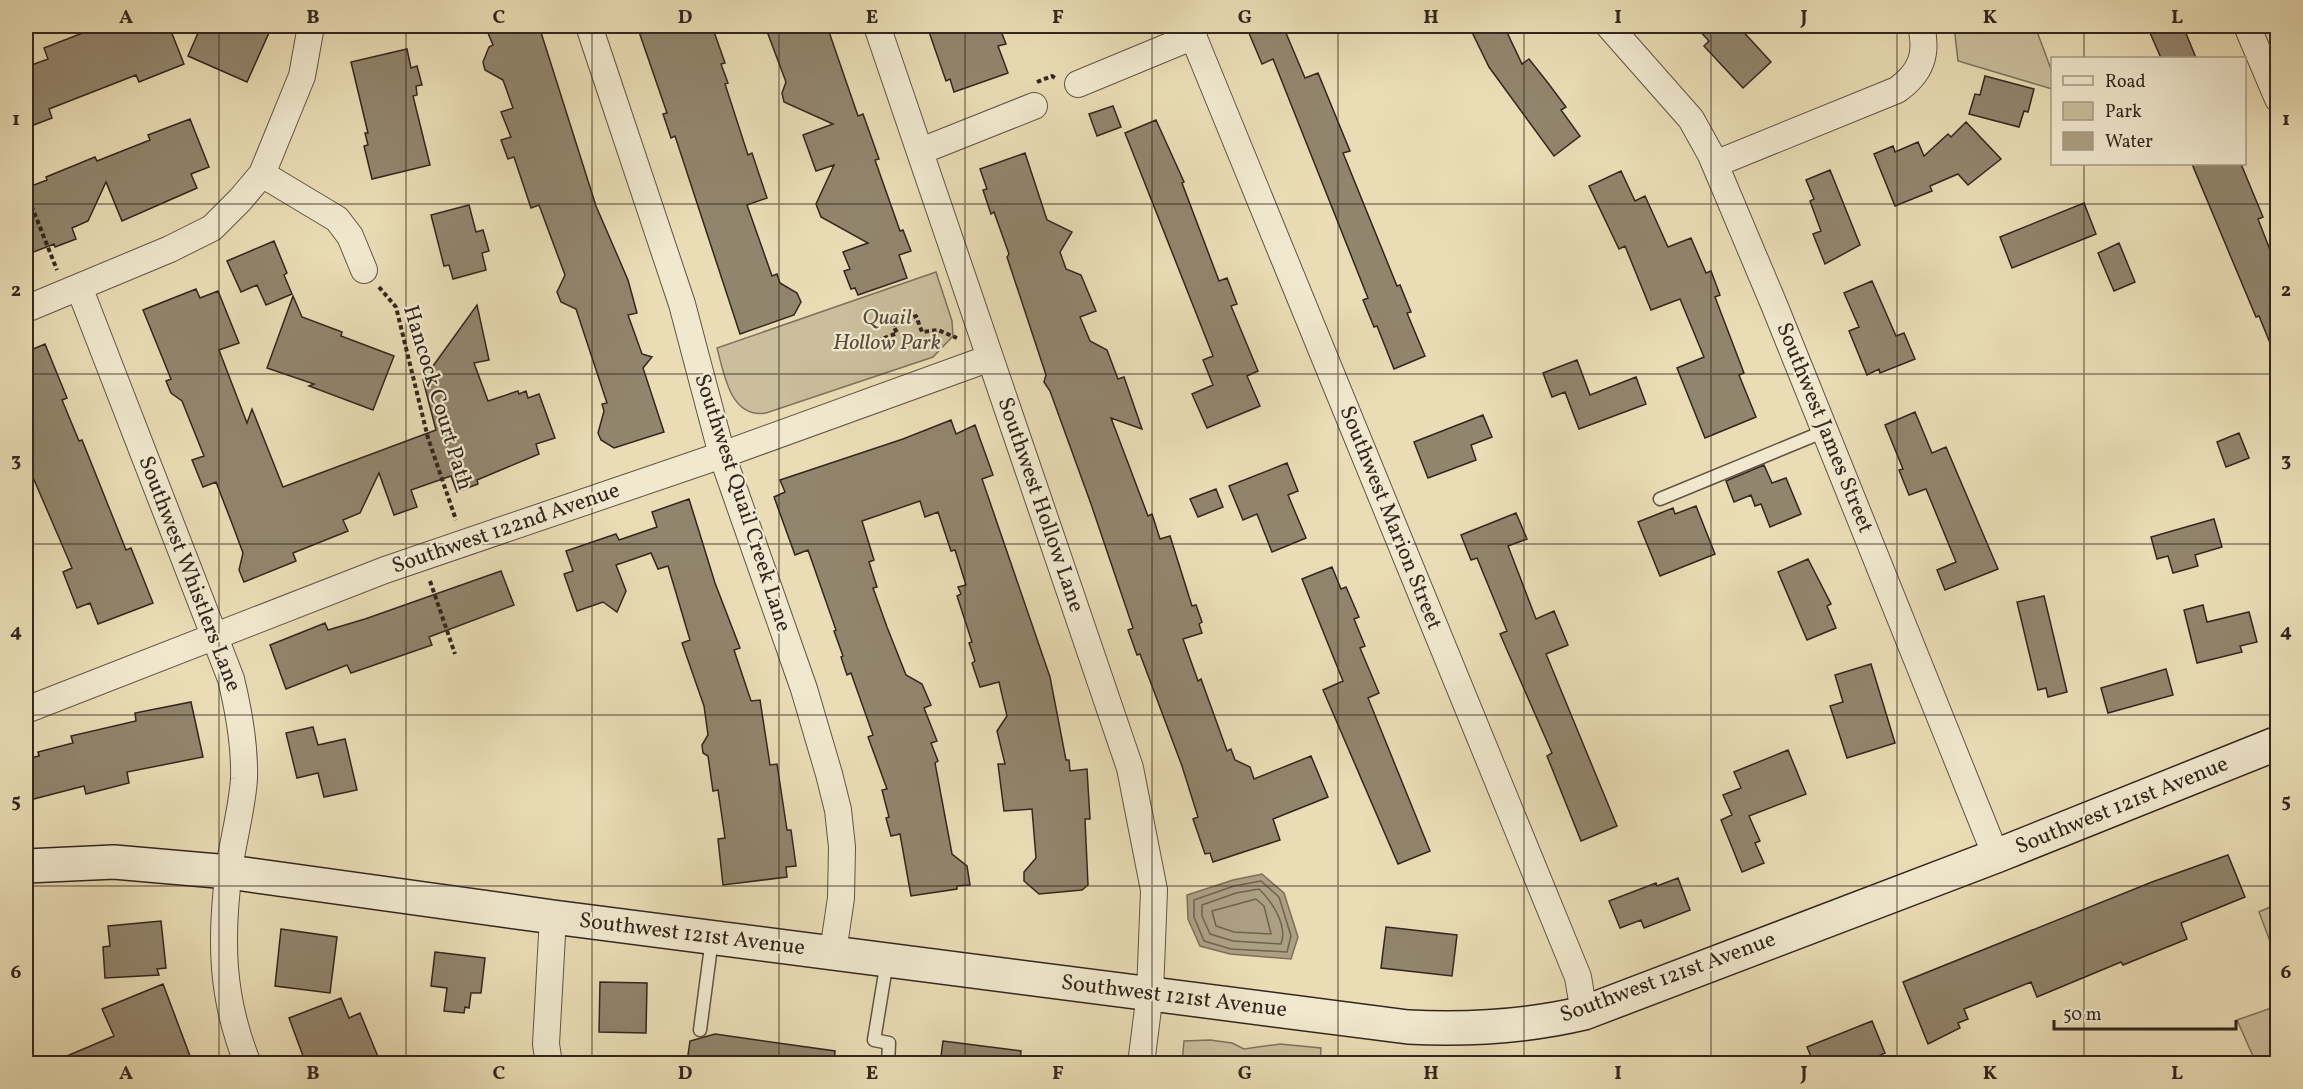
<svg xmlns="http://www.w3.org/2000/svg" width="2303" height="1089" font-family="Vollkorn,serif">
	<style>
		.green { fill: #cbbe9c; stroke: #7f725e; stroke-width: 1.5 }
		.water { fill: #ac9f82; stroke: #7c6f5a; stroke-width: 1.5 }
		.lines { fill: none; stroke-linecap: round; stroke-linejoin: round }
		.shore { stroke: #706250; stroke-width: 1.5 }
		.building { fill: #92856d; stroke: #33261f; stroke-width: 1.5 }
		.service-casing { stroke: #615444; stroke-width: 15 }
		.minor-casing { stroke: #615444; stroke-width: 28 }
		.secondary-casing { stroke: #33261f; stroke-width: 36 }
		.path { stroke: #33261f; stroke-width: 4; stroke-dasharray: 4.5 3; stroke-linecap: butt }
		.service { stroke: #f1e9cf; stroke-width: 12 }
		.minor { stroke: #f1e9cf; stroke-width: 26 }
		.secondary { stroke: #f1e9cf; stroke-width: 33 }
		.grid { fill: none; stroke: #33261f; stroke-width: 1.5; stroke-opacity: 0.55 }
		.labels { text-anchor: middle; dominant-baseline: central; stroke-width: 4.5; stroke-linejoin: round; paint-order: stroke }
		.park-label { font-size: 22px; font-style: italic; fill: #594c3e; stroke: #f1e9cf }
		.street-label { font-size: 22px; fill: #33261f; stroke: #f1e9cf }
		.neatline { fill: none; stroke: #33261f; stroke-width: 2 }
		.grid-label { font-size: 20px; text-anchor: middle; font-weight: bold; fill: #33261f }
	</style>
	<rect width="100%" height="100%" fill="#eaddb5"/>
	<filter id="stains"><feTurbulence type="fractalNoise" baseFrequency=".00333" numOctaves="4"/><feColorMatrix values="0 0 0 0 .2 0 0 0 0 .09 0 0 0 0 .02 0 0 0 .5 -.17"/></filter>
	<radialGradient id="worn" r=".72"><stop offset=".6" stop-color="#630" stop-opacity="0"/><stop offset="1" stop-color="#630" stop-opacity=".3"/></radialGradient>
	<path class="green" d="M1954,26h81l17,46v17l-94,-28z
		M936,272l16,49 1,15 -20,21 -167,56c-36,6 -42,-40 -49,-65z
		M2277,904v56l-18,-48z
		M2277,1006v57h-21l-19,-43z
		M1210,1040l22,3 12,6 36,-5 41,4 -1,15h-138l2,-22z"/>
	<path class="water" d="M1262,874l22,19 14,44 -7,22 -61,-5 -30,-8 -12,-27 -1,-24 46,-15z"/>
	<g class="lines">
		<path class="shore" d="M1261,881l18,16 12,39 -4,16 -56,-3 -27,-8 -10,-24v-17l40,-14z
			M1259,889c13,12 29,37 22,55l-48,-3 -23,-7 -8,-18v-11l34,-12z
			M1256,899l8,7 7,28 -37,-2 -18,-6 -4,-15z"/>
	</g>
	<path class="building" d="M114,26h55l15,38 -45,18 -3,-7 -87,34 3,9 -26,10v-61l22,-8 -4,-11 54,-21 1,4z
		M201,26h71l-25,56 -59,-26z
		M485,26h54l57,180 32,74 9,33 -9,2 14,39 10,3 -9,11 21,64 -50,16 -13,-8 -3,-7 6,-22 -2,-7 5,-1 -31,-94 -15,-7 -4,-10 8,-17 -26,-70 -8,3 -17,-51 -6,2 -7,-19 10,-3 -10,-25 12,-4 -10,-28 -18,-10 -2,-8 6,-15 4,-2z
		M637,26h75l13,37 -4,1 7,19 -3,1 23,71 4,-2 15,45 -20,7 25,71 5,-2 3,9 17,10 4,9 -7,13 -54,19 -65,-198 -4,2 -8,-24 4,-1z
		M765,26h62l31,90 5,-2 16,45 -4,1 25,71 3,-1 8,21 -12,4 8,23 -49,17 -3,-7 -4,1 -7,-18 6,-2 -7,-17 25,-9 -47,-26 -5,-13 18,-39 -18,6 -13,-36 30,-11 -49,-22 -2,-9 4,-11z
		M927,26h72l7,18 -8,2 10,27 -54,19 -4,-13 -4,2z
		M1246,26h37l22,52 13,-5 32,78 -7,2 54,133 3,-1 11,27 -4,1 18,43 -31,13 -17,-43 -3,1 -11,-27 5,-2 -95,-239 -11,5z
		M1469,26h35l18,38 7,-5 19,24 18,24 -5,3 19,26 -26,20 -65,-89z
		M1695,26h43l33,36 -28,26 -39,-42 5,-5z
		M2147,26h36l13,32h-35z
		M407,49l4,19 6,-2 5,19 -6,1 1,9 -4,1 17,69 -58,14 -8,-33 4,-1 -3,-12h3l-17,-71z
		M1985,76l49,13 -6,23 -4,-1 -5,16 -50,-13 6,-20 5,1z
		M1113,106l8,21 -24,9 -8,-22z
		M190,119l19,48 -18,7 6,14 -75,33 -16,-39 -18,39 -16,7 4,11 -21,8 -1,-3 -28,11v-67l21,-8 -1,-3 49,-20 2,4 53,-21 -2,-5z
		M1156,120l28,62 -2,1 37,98 8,-3 10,26 -6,2 27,65 -11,5 13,30 -53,22 -15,-34 21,-9 -10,-25 10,-4 -88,-223z
		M1966,122l35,37 -33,26 -10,-11 -28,12 2,5 -37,15 -21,-52 19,-8 2,6 23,-10 6,14 24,-22 3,3z
		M1025,153l22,67 25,12 -12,20 6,17 15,6 15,36 -16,6 10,24 17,9 11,29 6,-2 18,52 -31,-11 37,98 4,-2 8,25 10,-3 22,70 4,-1 6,17 -3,2 3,9 -19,6 15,42 3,-2 26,72 4,-2 4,11 15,7 4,12 57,-23 17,41 -55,22 7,21 -67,22 -3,-9 -5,1 -12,-35 5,-2 -16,-51 -42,-112 -3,1 -9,-25 5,-2 -42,-124 -41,-113 -6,-9 2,-7 -39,-118 2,-3 -15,-42 -3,2 -8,-24 4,-1 -7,-20z
		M2192,164h49l22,53 -5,2 19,49v92l-18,-44 -3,1z
		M1830,170l30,75 -35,19 -12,-30 8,-3 -11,-30 4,-2 -8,-19z
		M1621,171l14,30 10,-5 23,51 23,-9 15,35 5,-2 9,24 -5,2 29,76 -5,2 17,42 -51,21 -28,-70 27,-11 -24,-58 -29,11 -26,-64 -6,3 -30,-63z
		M2084,203l12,31 -84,34 -12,-31z
		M469,205l7,27 7,-2 6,21 -7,2 4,17 -33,9 -4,-14 -5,1 -13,-51z
		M274,241l13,32 -3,2 8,19 -26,11 -9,-20 -16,7 -14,-31z
		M2119,243l16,39 -21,9 -16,-38z
		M1872,281l24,55 8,-3 11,26 -35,14 -1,-4 -12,6 -18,-44 10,-4 -15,-34z
		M196,289l4,9 18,-7 21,52 -20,7 28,73 5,-14 31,78 153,-57 -13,-50 54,-75 12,55 -15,3 14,38 30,-10 1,3 7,-3 2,7 11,-4 16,44 -19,6 3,10 -62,26 1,4 -21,8 -6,-16 -40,14 6,17 -23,8 -15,-42 -19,40 -17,7 5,11 -55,22 3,8 -52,21 -5,-12 4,-17 -10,-27 -17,-44 -13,5 -11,-27 12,-4 -22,-55 -11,-8 -5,-12 5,-2 -28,-69z
		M293,296l9,21 40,15 -1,4 53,20 -21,54 -64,-24 5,-2 -47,-16z
		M45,344l22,54 -5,2 17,41 3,-1 44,110 5,-2 22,55 -55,21 -8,-21 -13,5 -14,-36 9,-4 -46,-107v-109z
		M1577,360l13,35 46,-18 10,27 -67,25 -14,-37 -13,5 -9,-24z
		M1915,412l17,41 14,-6 52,122 -53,21 -8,-20 19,-8 -30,-73 -17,6 -10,-25 4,-1 -18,-44z
		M1483,415l9,22 -21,8 5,15 -48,18 -14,-36z
		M951,420l5,14 19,-9 18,50 -11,4 68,198 16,83h3l1,11 17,-2 3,50h-5l3,66 -6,5 -43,4 -15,-13v-9l12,-14 -4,-49 -28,2 -6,-47h7l-8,-33 10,-15 -8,-34 -19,5 -8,-24 3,-2 -6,-18 3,-1 -15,-46 4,-2 -3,-7 8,-2 -11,-35 -4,1 -13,-39 -13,5 -5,-16 -58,20 12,39 -5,2 8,25 -4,1 14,39 19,48 16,9 9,21 -7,3 13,33 -6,2 7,18 -3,2 17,91 15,12 3,19 -13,1v3l-46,7 -11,-62 -9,2 -5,-18 3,-1 -7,-27 5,-1 -19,-52 5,-2 -22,-62 -4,2 -6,-18 2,-1 -9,-25 2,-1 -28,-80 -13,5 -21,-58 11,-5 -5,-12 123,-41z
		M2239,433l10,25 -23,9 -9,-25z
		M1287,463l11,28 -10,4 18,43 -34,14 -15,-38 -14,6 -14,-34z
		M1764,465l8,18 14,-5 15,36 -31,13 -9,-23 -6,2 -4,-11 -17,7 -8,-21z
		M1216,489l7,18 -25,10 -8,-18z
		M689,499l26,84 25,65 -6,2 17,51 9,-1 10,65 7,-1 10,66h4l5,36 -10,1 1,10 -64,8 -5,-46 7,-1 -7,-48 -5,1 -5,-35 -5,-3 -1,-8 6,-10 -4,-29 -22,-63 8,-3 -22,-74 -10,3 -7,-16 -35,12 10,26 -9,21 -14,-10 -26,9 -13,-37 9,-3 -7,-20 50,-17 3,6 38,-13 -5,-15z
		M1696,506l19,48 -55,22 -22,-54 35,-14 2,6z
		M1516,513l11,26 -19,7 28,73 18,-8 14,34 -22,9 71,172 -36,15 -34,-85 5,-3 -52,-119 7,-3 -30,-73 -6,2 -10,-25z
		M2214,519l8,28 -27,8 3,11 -25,7 -5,-17 -11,3 -6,-22z
		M1808,559l23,45 -4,2 9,22 -29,12 -29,-68z
		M1332,567l9,22 5,-2 13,30 -5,2 11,27 -5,2 19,45 -11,5 62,153 -32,13 -75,-174 20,-9 -41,-102z
		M501,571l13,34 -85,32 3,8 -81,28 -4,-8 -61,24 -16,-44 55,-22 3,7 37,-11z
		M2044,596l23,96 -19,5 -2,-9 -8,2 -21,-88z
		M2203,605l4,17 42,-10 8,30 -17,4 2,6 -45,11 -13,-53z
		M1871,664l24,79 -48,15 -17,-52 13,-4 -8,-27z
		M2166,669l7,26 -65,18 -7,-25z
		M191,702l12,55 -76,15 2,11 -43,11 -2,-8 -58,15v-42l13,-3 -1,-4 35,-9 -2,-7 65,-15 -1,-8z
		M313,727l5,18 27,-6 12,51 -33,7 -6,-24 -21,5 -11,-45z
		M1788,750l18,44 -57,22 11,25 -5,2 9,20 -22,9 -21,-52 11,-5 -9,-20 18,-7 -7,-16z
		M2228,855l17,42 -64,26 6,16 -64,26 -2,-3 -84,35 -6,-15 -67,27 4,10 -10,4 2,5 -32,16 -25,-62 249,-100z
		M1678,878l12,32 -46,18 -3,-8 -21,8 -11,-27 47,-18 1,3z
		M161,921l5,47 -9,1 2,6 -54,3 -2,-31 7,-1 -2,-20z
		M1386,927l71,8 -5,41 -71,-8z
		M281,929l56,8 -7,56 -55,-7z
		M435,952l50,6 -4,35h-10l-2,15 -4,-1 -1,6 -20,-2 3,-23 -16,-2z
		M600,982l47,1 -1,50 -47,-1z
		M163,984l30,80h-145l66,-28 -12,-27z
		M341,998l8,20 11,-5 21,51h-75l-17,-46z
		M1872,1021l13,32 -25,11h-46l-7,-17z
		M715,1034l120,17 -1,13 -147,-2 3,-21z
		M943,1041l78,10 -1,13h-80z"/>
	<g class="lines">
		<g class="service-casing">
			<path id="service" d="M1660,499l165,-68
				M887,961l-13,79 15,3 -1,21
				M700,1030l12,-91"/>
		</g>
		<g class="minor-casing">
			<path id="minor" d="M589,26l93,278 40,151 82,234 25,85 9,36 4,37 -1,51 -8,54
				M877,26l253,742 24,122 -4,103 -9,71
				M1189,26l389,951 6,36
				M1609,26l82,93 20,36 64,152 221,549
				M2247,26l31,73
				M1078,84l116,-48
				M921,151l113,-45
				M1715,164l182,-74c24,-17 31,-36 24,-64
				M262,174l75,45 13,17 14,34
				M79,287l152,392c8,33 14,66 13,100 -2,30 -11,61 -15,91 -9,69 -8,128 19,194
				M26,309l144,-60 42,-21 28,-28 22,-26 40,-98 9,-50
				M26,710l359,-140 337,-115 268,-97
				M549,1064l-3,-20 7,-127"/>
		</g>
		<g class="secondary-casing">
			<path id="secondary" d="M26,866l88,-4 115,10 324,45 855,110c61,3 117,0 176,-14l412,-157 282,-113"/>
		</g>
		<path class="path" d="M1037,82l15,-6 3,2
			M26,192l31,78
			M379,287l17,20 32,131 28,82
			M870,344l27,-11 -4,-8 23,-9 6,16 16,-2 19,8
			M430,581l25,73"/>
		<use href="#service" class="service"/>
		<use href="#minor" class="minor"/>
		<use href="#secondary" class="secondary"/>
	</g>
	<path class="grid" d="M219,26v1038M406,26v1038M592,26v1038M779,26v1038M965,26v1038M1152,26v1038M1338,26v1038M1524,26v1038M1711,26v1038M1897,26v1038M2084,26v32M2084,164v900M26,204h2252M26,374h2252M26,544h2252M26,715h2252M26,886h2252"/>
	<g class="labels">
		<g class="park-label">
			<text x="887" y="318">Quail<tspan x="887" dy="25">Hollow Park</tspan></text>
		</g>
		<g class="street-label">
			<text transform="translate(437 398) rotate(73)">Hancock Court Path</text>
			<text transform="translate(1824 428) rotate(68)">Southwest James Street</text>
			<text transform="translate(742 503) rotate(72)">Southwest Quail Creek Lane</text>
			<text transform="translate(1040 505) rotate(71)">Southwest Hollow Lane</text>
			<text transform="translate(1390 518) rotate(68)">Southwest Marion Street</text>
			<text transform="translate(506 529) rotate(-19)">Southwest 122nd Avenue</text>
			<text transform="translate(189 574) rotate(69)">Southwest Whistlers Lane</text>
			<text transform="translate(2122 806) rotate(-22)">Southwest 121st Avenue</text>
			<text transform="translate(692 935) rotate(7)">Southwest 121st Avenue</text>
			<text transform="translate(1668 978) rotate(-20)">Southwest 121st Avenue</text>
			<text transform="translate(1174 997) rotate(7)">Southwest 121st Avenue</text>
		</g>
	</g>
	<rect width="2303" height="1089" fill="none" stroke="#eaddb5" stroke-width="66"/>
	<rect x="2051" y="57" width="195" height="108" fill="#f1e9cf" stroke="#a59b89" stroke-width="1.5"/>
	<rect x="2063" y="76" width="30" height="9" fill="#f1e9cf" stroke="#a59b89" stroke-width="1.5"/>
	<text x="2105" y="87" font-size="18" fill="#33261f">Road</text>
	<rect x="2063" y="102" width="30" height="18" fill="#cbbe9c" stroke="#a59b89" stroke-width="1.5"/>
	<text x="2105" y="117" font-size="18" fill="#33261f">Park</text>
	<rect x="2063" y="132" width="30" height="18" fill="#ac9f82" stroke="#a59b89" stroke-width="1.5"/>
	<text x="2105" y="147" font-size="18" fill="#33261f">Water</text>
	<path d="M2054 1020v9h182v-9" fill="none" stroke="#33261f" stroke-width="3"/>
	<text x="2063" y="1020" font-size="18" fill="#33261f" stroke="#f1e9cf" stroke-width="4.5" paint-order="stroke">50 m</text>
	<rect x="33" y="33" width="2237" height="1023" class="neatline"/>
	<g class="grid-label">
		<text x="126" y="23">A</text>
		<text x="313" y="23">B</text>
		<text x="499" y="23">C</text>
		<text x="685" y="23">D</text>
		<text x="872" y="23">E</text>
		<text x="1058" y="23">F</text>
		<text x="1245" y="23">G</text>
		<text x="1431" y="23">H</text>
		<text x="1618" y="23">I</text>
		<text x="1804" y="23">J</text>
		<text x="1990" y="23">K</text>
		<text x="2177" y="23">L</text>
		<text x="16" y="125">1</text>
		<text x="2286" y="125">1</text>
		<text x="16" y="296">2</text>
		<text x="2286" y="296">2</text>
		<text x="16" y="466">3</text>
		<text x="2286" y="466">3</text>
		<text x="16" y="637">4</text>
		<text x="2286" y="637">4</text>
		<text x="16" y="807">5</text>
		<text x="2286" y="807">5</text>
		<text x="16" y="978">6</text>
		<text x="2286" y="978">6</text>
		<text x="126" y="1079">A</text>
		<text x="313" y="1079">B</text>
		<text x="499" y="1079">C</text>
		<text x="685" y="1079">D</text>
		<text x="872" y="1079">E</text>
		<text x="1058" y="1079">F</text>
		<text x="1245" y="1079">G</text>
		<text x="1431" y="1079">H</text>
		<text x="1618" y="1079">I</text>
		<text x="1804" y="1079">J</text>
		<text x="1990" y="1079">K</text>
		<text x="2177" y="1079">L</text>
	</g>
	<rect width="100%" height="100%" filter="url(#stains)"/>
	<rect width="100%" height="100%" fill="url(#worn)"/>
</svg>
